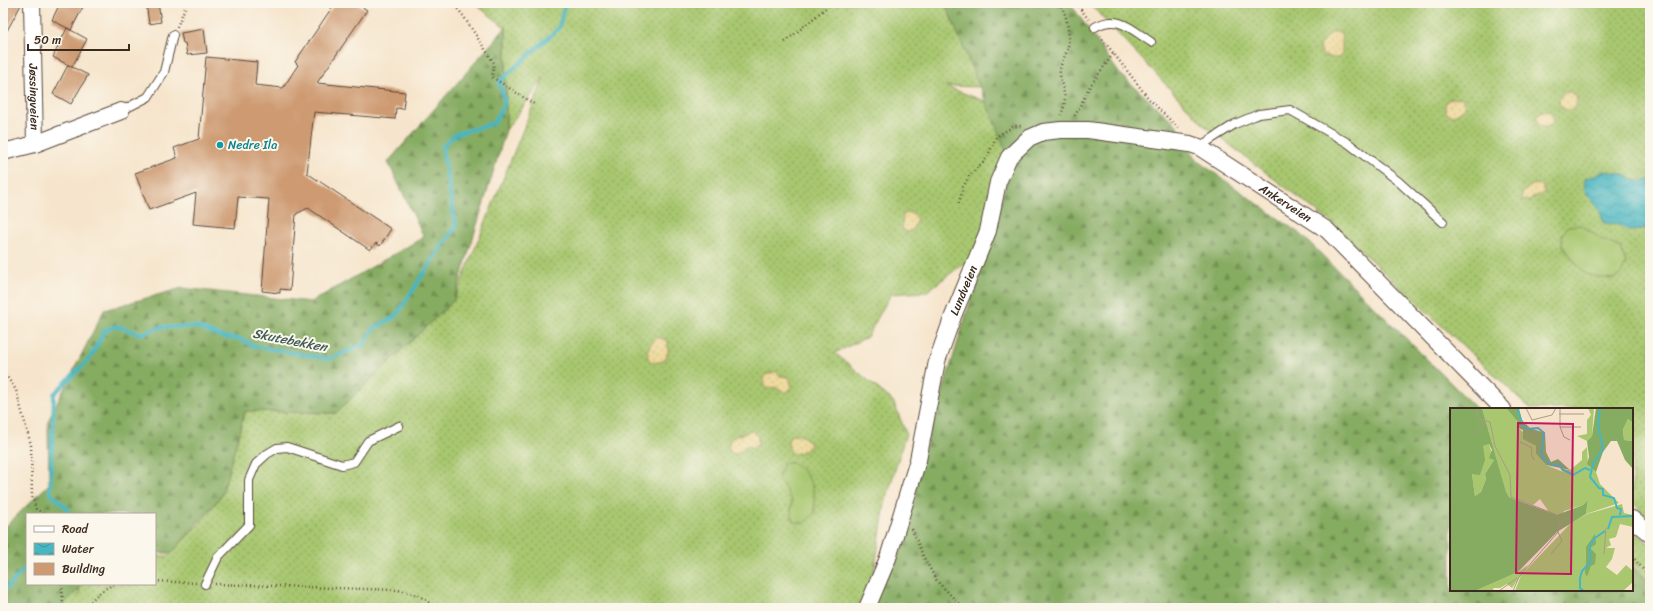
<svg xmlns="http://www.w3.org/2000/svg" width="1653" height="611" font-family="Sriracha,sans-serif">
	<style>
		.grass { fill: url(#grass-dots); stroke: #727846 }
		.forest { fill: url(#forest-firs); stroke: #606b40 }
		.sand { fill: url(#sand-dots); stroke: #94825e }
		.pitch { fill: #a8c76f; stroke: #727846 }
		.water { fill: url(#water-waves); stroke: #417070 }
		.lines { fill: none; stroke-linecap: round; stroke-linejoin: round }
		.stream { stroke: #47b6c1; stroke-width: 4 }
		.building { fill: #cd9a71 }
		.service-casing { stroke: #574638; stroke-width: 10 }
		.minor-casing { stroke: #574638; stroke-width: 18 }
		.path { stroke: #574638; stroke-width: 2.5; stroke-dasharray: 1 3; stroke-linecap: butt }
		.service { stroke: #fff; stroke-width: 8 }
		.minor { stroke: #fff; stroke-width: 16 }
		.culture-dot { fill: #0f9aa8; stroke: #fbf7ec; stroke-width: 1.5 }
		.labels { text-anchor: middle; dominant-baseline: central; stroke-width: 4; stroke-linejoin: round; paint-order: stroke }
		.street-label { font-size: 12px; fill: #3b2a1e; stroke: #fbf7ec }
		.culture-label { font-size: 12px; fill: #0d838f; stroke: #fbf7ec; text-anchor: start }
		.water-label { font-size: 13px; font-style: italic; fill: #3f5b57; stroke: #fbf7ec }
		.inset-river { fill: none; stroke: #47b6c1; stroke-width: 2 }
		.inset-road { fill: none; stroke: #ab9a86; stroke-width: 1 }
		.view { fill: #c2185b; fill-opacity: 0.15; stroke: #c2185b; stroke-width: 2 }
		.inset-edge { fill: none; stroke: #3b2a1e; stroke-width: 2 }
	</style>
	<defs>
		<pattern id="grass-dots" width="8" height="8" patternUnits="userSpaceOnUse"><rect width="8" height="8" fill="#a8c76f"/><path d="M2 2h.1M6 6h.1" fill="none" stroke="#8aa25b" stroke-width="1.8" stroke-linecap="round"/></pattern>
		<pattern id="forest-firs" width="22" height="20" patternUnits="userSpaceOnUse"><rect width="22" height="20" fill="#86ac62"/><path d="M5 1l3.5 6h-7zM16 11l3.5 6h-7z" fill="#6f8c50"/></pattern>
		<pattern id="sand-dots" width="8" height="8" patternUnits="userSpaceOnUse"><rect width="8" height="8" fill="#eeda9e"/><path d="M2 2h.1M6 6h.1" fill="none" stroke="#cdbb88" stroke-width="1.8" stroke-linecap="round"/></pattern>
		<pattern id="water-waves" width="16" height="10" patternUnits="userSpaceOnUse"><rect width="16" height="10" fill="#47b6c1"/><path d="M0 5q4-4 8 0t8 0" fill="none" stroke="#3c949c"/></pattern>
	</defs>
	<rect width="100%" height="100%" fill="#fbf7ec"/>
	<filter id="ink" filterUnits="userSpaceOnUse"><feTurbulence type="fractalNoise" baseFrequency=".025" numOctaves="2"/><feDisplacementMap in="SourceGraphic" scale="8" xChannelSelector="R" yChannelSelector="G"/><feConvolveMatrix kernelMatrix="1 2 1 2 8 2 1 2 1" color-interpolation-filters="sRGB"/></filter>
	<filter id="wash" filterUnits="userSpaceOnUse"><feTurbulence type="fractalNoise" baseFrequency=".012" numOctaves="4" result="noise"/><feDisplacementMap in="SourceGraphic" scale="16" xChannelSelector="R" yChannelSelector="G"/><feGaussianBlur stdDeviation="0.9" result="paint"/><feColorMatrix in="noise" values="0 0 0 0 0 0 0 0 0 0 0 0 0 0 0 0 0 1.4 0 .05"/><feComposite in="paint" operator="in"/></filter>
	<g filter="url(#wash)">
		<rect width="100%" height="100%" fill="#f6e5cc"/>
		<path class="grass" d="M474,3h471l35,84 -35,-1 79,30 -49,139 -49,37 -35,2 -24,43 -32,16 58,48 13,32 -21,71 -13,81 -13,23h-799l19,-19v7l1,-12h75v-28h13l32,-33 22,-28 23,-84 91,2 118,-113 90,-222 -38,52v-102z
			M1089,3h561v516l-18,-17v-93h-101l-203,-189 -123,-94z
			M1632,530l18,14v40l-18,-23z"/>
		<path class="forest" d="M945,3h125l49,70 57,51 19,35 108,77 174,173h-26v181h181v-25l18,19v24h-787l35,-71 114,-372z
			M506,27v103l-52,170 -118,113 -91,-2 -23,84 -50,58h-17v-39h-128v70h52v5l-19,19h-57v-79l46,-45 -1,-63 56,-111 78,-22 129,14 113,-65 -36,-75z"/>
		<path class="sand" d="M1332,32h8c3,5 2,7 2,12 1,19 -4,14 -19,12l-4,-10z
			M1559 101a9 9 0 1 1 18 0a9 9 0 1 1-18 0Z
			M1461,97l3,4 1,7 -12,8 -7,-3 -1,-8 3,-5z
			M1537 119a8 8 0 1 1 16 0a8 8 0 1 1-16 0Z
			M1539,184l4,3 1,6 -6,3h-4l-4,5 -8,-1v-7l10,-8z
			M909,212l5,2 3,5 -4,11 -6,2 -5,-4 1,-13z
			M658,337l10,4v12l-3,7c-22,10 -22,-14 -7,-23z
			M776,371l4,5 9,1c3,7 3,11 -3,16l-11,-6 -7,2 -5,-4 2,-10z
			M751,430l7,5v10l-6,3 -5,-3 -9,8 -5,1 -5,-4 2,-10c6,-6 14,-5 21,-10z
			M794,434c9,2 14,4 17,12l-7,5 -10,3c-6,-5 -7,-9 -5,-17z"/>
		<path class="pitch" d="M1580,225l25,16 16,7 5,15 -5,11 -8,5 -12,-1 -15,-4 -7,-7 -17,-22v-10l6,-9z
			M784,463h10c20,17 20,25 21,50l-11,10 -11,-1 -2,-12 1,-9 -8,-15 -6,-7z"/>
		<path class="water" d="M1605,171c6,1 12,2 17,3 9,4 19,11 28,5v48l-8,3 -13,1 -11,-7 -14,-1c-2,-5 -3,-11 -6,-15 -7,-11 -16,-15 -13,-29z"/>
		<g class="lines">
			<path class="stream" d="M65,514l3,-5 -18,-16 4,-99 36,-36 15,-28 12,-4 23,8 22,-7h34l27,10 17,2 14,7 76,13 34,-15 9,-15 23,-13 43,-66 17,-23 -14,-80 14,-13 38,-11 11,-21 -6,-20 60,-54 6,-25
				M3,592l24,-26"/>
		</g>
		<g id="blocks">
			<path class="building" d="M10,3h12l-19,35v-22z
				M60,3h25l-14,27 -19,-10z
				M146,3h12l3,19 -12,2z
				M335,3h21l11,7 -50,73 88,9 -2,17 -7,-1 -1,11 -81,-7 -7,61 84,56 -11,17 -4,-3 -6,7 -62,-42 -12,6 -6,76 -10,-1v4l-18,-2 7,-92 -31,-2 -3,31 -42,-4 3,-31 -47,17 -14,-37 42,-15 -3,-10 25,-9 7,-82 51,5 -2,23 28,3 15,-23 -3,-3z
				M67,28l20,11 -15,28 -19,-10z
				M204,29l3,24 -20,2 -2,-12h-2l-2,-10z
				M68,65l20,10 -17,29 -18,-10z"/>
		</g>
	</g>
	<g filter="url(#ink)">
		<use href="#blocks" fill-opacity="0" stroke="#574638" stroke-width="1"/>
		<g class="lines">
			<g class="service-casing">
				<path id="service" d="M1095,27c23,-13 36,2 56,15
					M121,111l27,-14 16,-25 9,-37
					M1199,147l36,-23 24,-10 31,-4 58,33 51,39 44,40
					M205,584l13,-27 31,-32v-45l7,-16 11,-10 10,-6 10,-1 55,18 12,-3 14,-21 31,-15"/>
			</g>
			<g class="minor-casing">
				<g id="minor">
					<path id="s1" d="M32,3l3,141"/>
					<path d="M3,152l32,-8 86,-33"/>
					<path d="M1632,519l18,15"/>
					<path id="s2" d="M867,608l21,-50 30,-98 19,-99 16,-45 35,-85 10,-49 11,-25 20,-19 14,-6 18,-2h27l102,14 9,3 128,83 176,179"/>
				</g>
			</g>
			<path class="path" d="M452,3l10,11 32,49 -2,14 42,27
				M1059,3c8,8 11,33 9,44 -2,9 -9,17 -8,27 2,19 9,21 1,41
				M1076,3l13,17
				M177,27l10,-24
				M1100,36l49,63 29,29
				M785,42l47,-39
				M1075,116l15,-30 23,-32
				M959,203l4,-16 6,-11 18,-18 9,-21 18,-11h7
				M3,371l13,19 15,55 1,51 4,13 8,5
				M912,529l11,27 14,25 26,27
				M1632,556l18,22
				M155,581l41,2
				M62,584l1,24
				M215,584l181,6c18,2 25,5 39,18
				M86,608c8,-12 16,-18 28,-24"/>
			<use href="#service" class="service"/>
			<use href="#minor" class="minor"/>
		</g>
	</g>
	<circle class="culture-dot" cx="220" cy="145" r="4"/>
	<g class="labels">
		<g class="street-label">
			<text stroke="none"><textPath href="#s1" startOffset="94">Jøssingveien</textPath></text>
			<text stroke="none"><textPath href="#s2" startOffset="778">Ankerveien</textPath></text>
			<text stroke="none"><textPath href="#s2" startOffset="333">Lundveien</textPath></text>
		</g>
		<g class="culture-label">
			<text x="228" y="145">Nedre Ila</text>
		</g>
		<g class="water-label">
			<text transform="translate(290 340) rotate(11)">Skutebekken</text>
		</g>
	</g>
	<g transform="translate(1450 408)">
		<rect width="183" height="183" fill="#f6e5cc"/>
		<path d="M32,0h24l12,14v6l5,4v6l13,8v8l10,11 17,7 -2,-2h9l12,-10v-8l5,-5 1,17 8,8 4,12 19,19 -33,11 2,-14 -5,5 -19,6 -3,6 -12,-5 -9,-13 -7,6 -24,-8 -3,-4zM138,0h6l-2,28 -5,5 -10,-5 10,-2v-14l4,-5zM178,11l5,4v18l-9,-1 -1,-12zM39,36l5,16 -9,14 1,5 -5,13 -6,4 -3,-22 10,-28zM172,96l2,9 9,2v12l-13,-3 -4,13 -7,2 2,6 -5,3h9l-3,11 -6,8 11,8 9,-10 7,6v11l-10,9h-108l6,-16 50,-52 16,-9zM143,137l-3,3 3,12 -6,16 -2,-7 1,-22zM78,157l-16,23 -5,-4 -7,4h-7l1,3h-19l43,-19z" fill="#a8c76f" fill-rule="evenodd"/>
		<path d="M0,0h32l24,84 3,5 48,18 26,-10 5,-5 -2,14 -29,18 -39,40 -43,19h-25zM39,36l3,6 -3,8 5,2 -9,14 1,5 -5,13 -6,4 -3,-22 8,1 5,-15 -2,-14zM56,0h13l3,12 8,8 15,5 1,19 5,10 7,-3 12,11 -24,-5 -10,-11v-8l-13,-7v-9l-5,-2v-6zM146,0h37v15l-5,-4 -5,10 1,11 9,1v28l-8,-9 -8,-19h-6l-8,11 -7,20 -9,-8 2,-7 -2,-16 5,-5zM145,126l1,10 -6,4 6,6 -1,10 -4,2 -4,11 -2,-4 1,-26z" fill="#86ac62" fill-rule="evenodd"/>
		<path class="inset-river" d="M67,0l6,18 4,3 11,-1 6,5 -3,20 3,6 8,6 7,-1 3,5 11,6 12,-7 5,2M150,0l-2,17 5,24 -10,15 -3,13 9,11 4,1v6l11,3 3,10 4,1 -1,6M158,121l4,-12 21,-1M134,183l-4,-3v-10l2,-7 8,-8v-18l5,-7 10,-7"/>
		<path class="inset-road" d="M26,0l3,11 11,3 5,24 15,29 1,22 44,17 5,4 -2,14 -39,45 -6,14M76,0l6,12 20,-5 4,-7M110,0v19l4,10 6,3M109,6h25M110,19h21M27,27l1,-6 8,-7M70,34l12,6 -1,6 3,6M101,146l11,-13 -4,-9M154,146l2,-26M49,183l18,-13"/>
		<path class="view" d="M68,15l55,1 -2,150 -55,-1z"/>
		<rect width="183" height="183" class="inset-edge"/>
	</g>
	<rect width="1653" height="611" fill="none" stroke="#fbf7ec" stroke-width="16"/>
	<rect x="26" y="513" width="130" height="72" fill="#fbf7ec" stroke="#aea59a"/>
	<rect x="34" y="526" width="20" height="6" fill="#ffffff" stroke="#aea59a"/>
	<text x="62" y="533" font-size="12" fill="#3b2a1e">Road</text>
	<rect x="34" y="543" width="20" height="12" fill="url(#water-waves)" stroke="#aea59a"/>
	<text x="62" y="553" font-size="12" fill="#3b2a1e">Water</text>
	<rect x="34" y="563" width="20" height="12" fill="#cd9a71" stroke="#aea59a"/>
	<text x="62" y="573" font-size="12" fill="#3b2a1e">Building</text>
	<path d="M28 44v6h101v-6" fill="none" stroke="#3b2a1e" stroke-width="2"/>
	<text x="34" y="44" font-size="12" fill="#3b2a1e" stroke="#fbf7ec" stroke-width="3" paint-order="stroke">50 m</text>
</svg>
